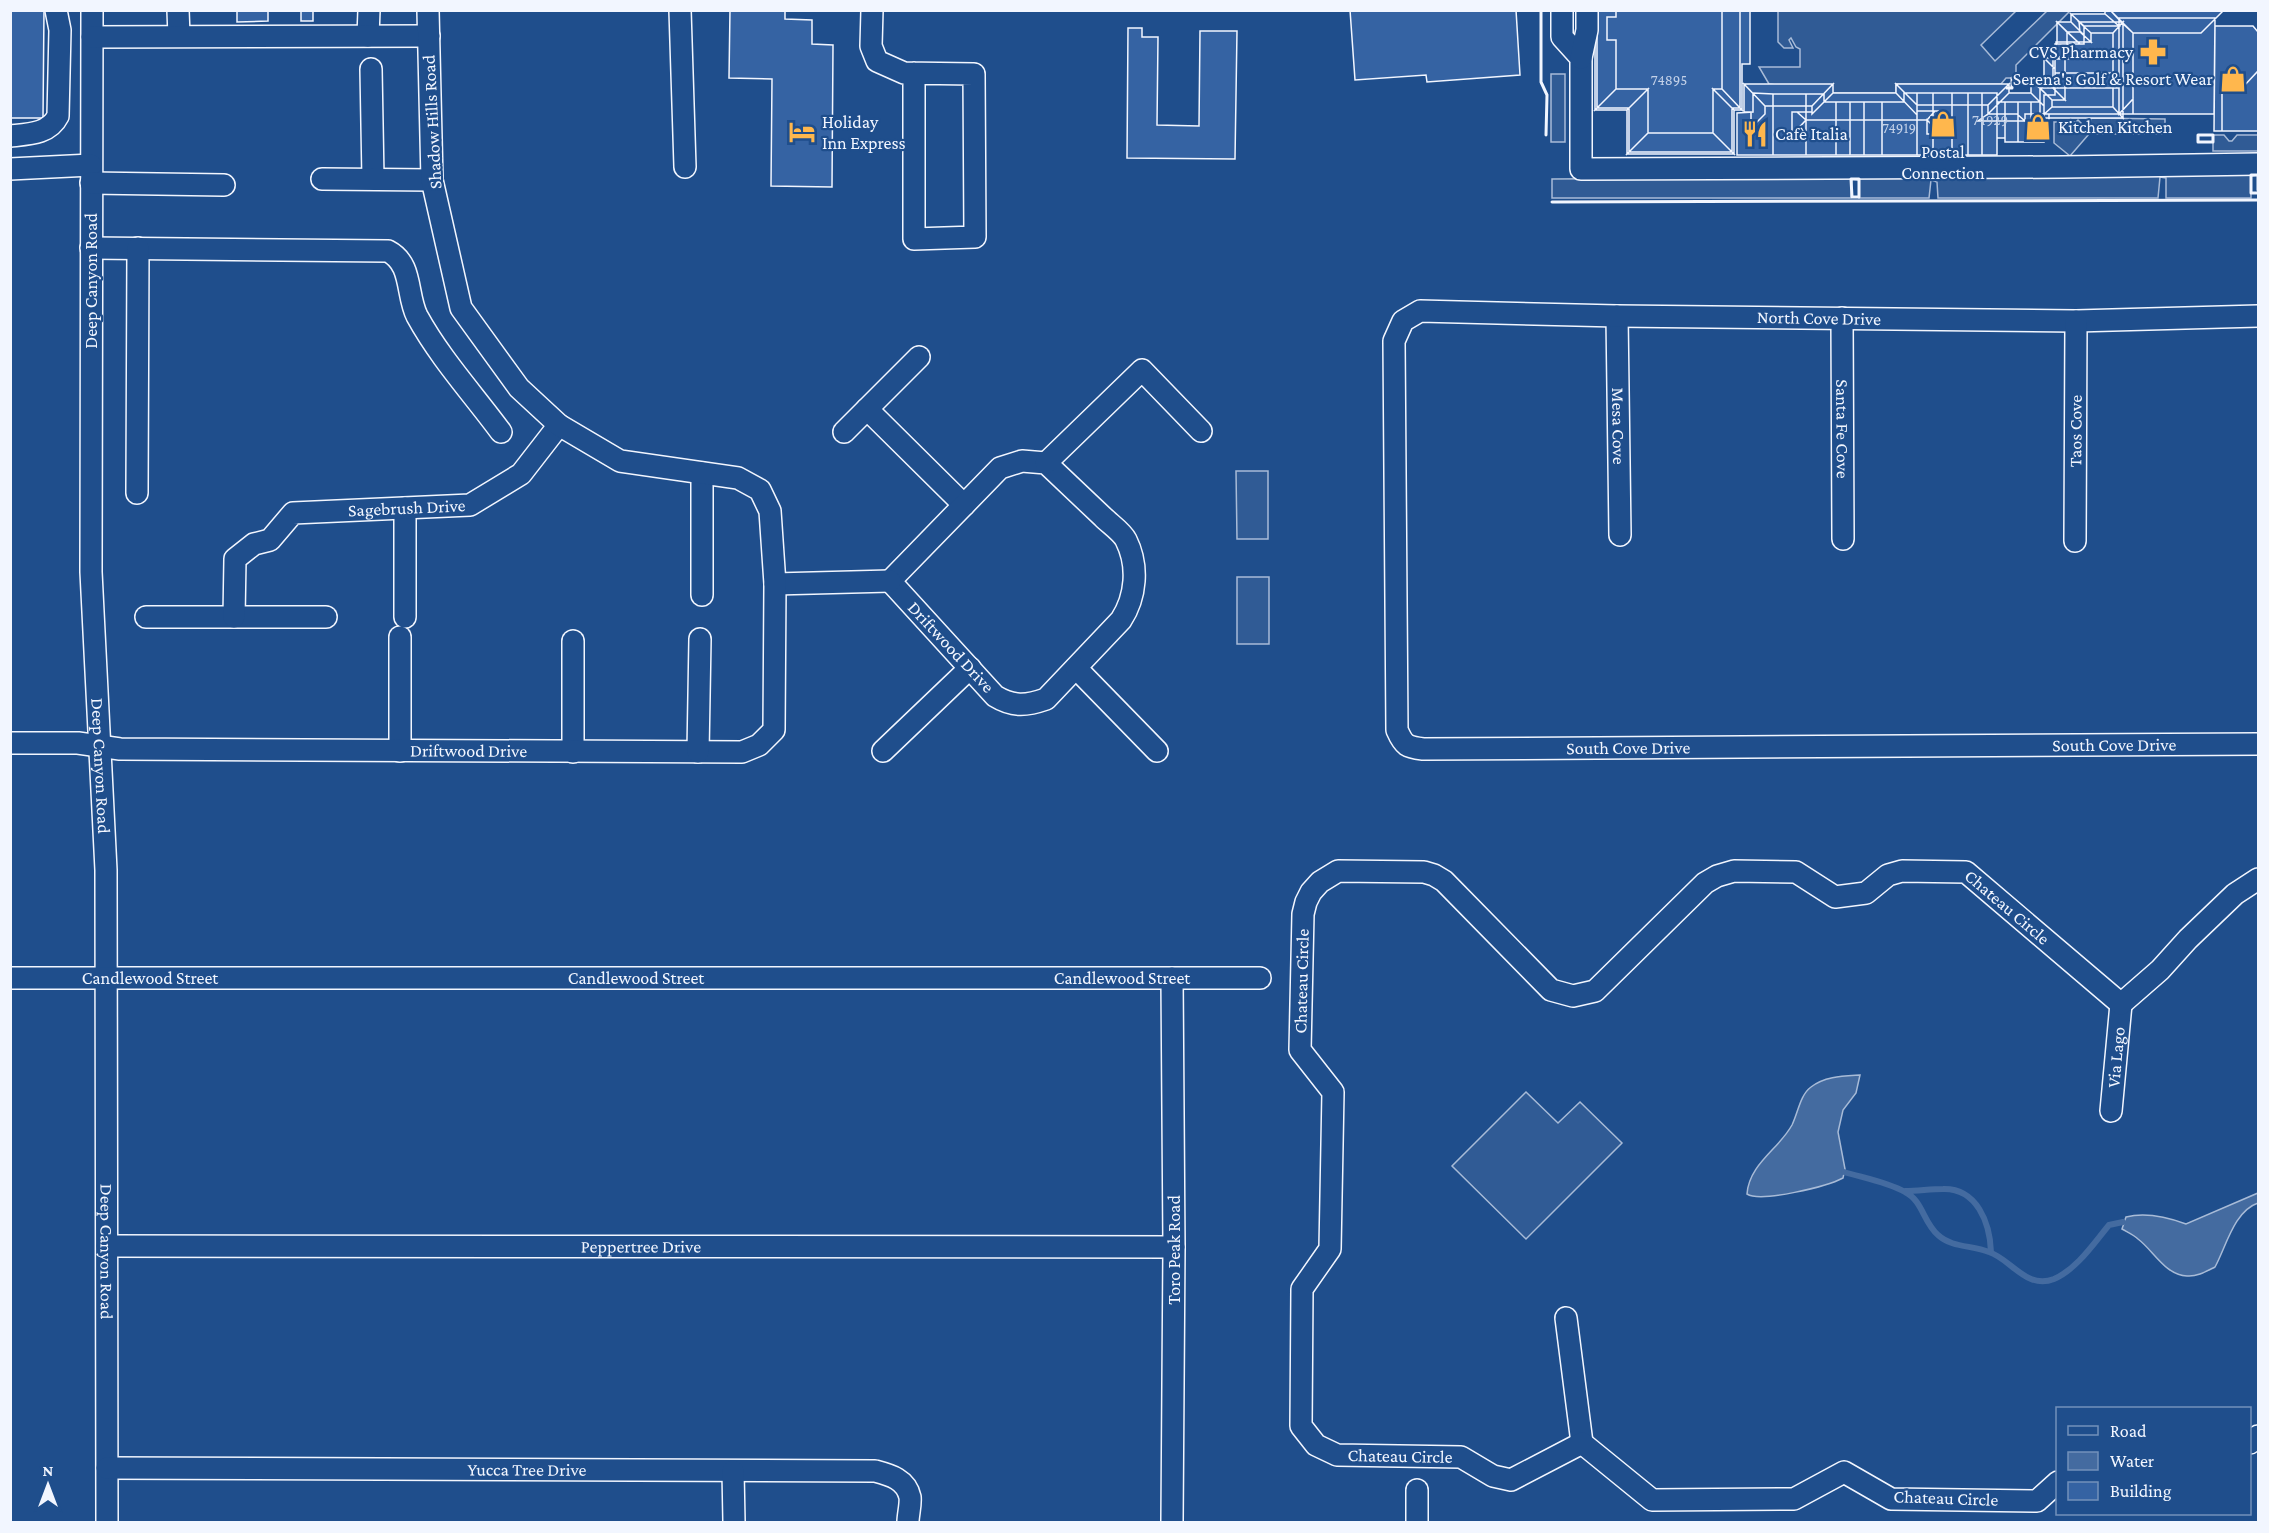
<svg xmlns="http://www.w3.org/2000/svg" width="2269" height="1533" font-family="'Crimson Pro',serif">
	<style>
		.built { fill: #305b95; stroke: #a8bbd7; stroke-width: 1.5 }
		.water { fill: #446ba0; stroke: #a8bbd7; stroke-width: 1.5 }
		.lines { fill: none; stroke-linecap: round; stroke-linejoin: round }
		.stream { stroke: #446ba0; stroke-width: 6 }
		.building { fill: #3563a3; stroke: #f2f6ff; stroke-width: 1.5 }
		.minor-casing { stroke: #f2f6ff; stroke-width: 24 }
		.minor { stroke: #1f4e8c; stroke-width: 21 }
		.wall { stroke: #f2f6ff; stroke-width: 3 }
		.labels { text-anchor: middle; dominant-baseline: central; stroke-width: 4.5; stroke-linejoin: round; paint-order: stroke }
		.number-label { font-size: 15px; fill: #c3d1e8 }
		.poi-label { font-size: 18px; fill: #f2f6ff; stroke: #1f4e8c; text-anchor: start }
		.street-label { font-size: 18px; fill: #f2f6ff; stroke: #1f4e8c }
	</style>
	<rect width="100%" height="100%" fill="#1f4e8c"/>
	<path class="built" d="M1778,11h238l-35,34 14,16 52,-50h23l-54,54v13h-10l-5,6h-105v9h-63l-64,-9 -10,-17h41v-18l-4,-2 -5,-9 -2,2 4,8h-9l-6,-6z
		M1551,74h14v68h-14z
		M2091,118l74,1v15h-76l-19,22 -16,-13v-21h22l2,-2 11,11z
		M2213,135h11l5,6h3l5,-6h21v16h-45z
		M2258,174v16v-15l-7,1v22h-85v-20l-6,-1 -2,21h-220l-1,-16 -6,-2 -2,18h-70v-18l-7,-1 -1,19h-299v-19z
		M1236,471h32v68h-31z
		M1237,577h32v67h-32z
		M1526,1092l32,31 22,-21 42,41 -96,96 -74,-73z"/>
	<path class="water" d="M1860,1075l-4,18 -13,17 -5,22 7,37 -2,9c-15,8 -82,25 -96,16 2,-30 32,-45 45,-69 6,-12 8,-30 19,-38 14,-11 33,-11 49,-12z
		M2258,1193v10c-24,8 -32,44 -43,64 -8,4 -18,10 -28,9 -22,-1 -33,-25 -49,-37 -4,-4 -11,-7 -16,-10l4,-12c20,-5 41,0 60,7z"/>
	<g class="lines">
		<path class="stream" d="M1844,1172c20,6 43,10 61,20 18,9 18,30 33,43 14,13 34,10 51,17 22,7 37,38 65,27 23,-10 40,-36 55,-54l14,-3
			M1905,1191c13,0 25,-2 38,-2 34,-1 47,34 48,63"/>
	</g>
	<path class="building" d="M10,10h34l-1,108h-33z
		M237,10h31v11l-31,1z
		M301,10h12v11h-12z
		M730,10h55v9l27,1v24l21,1 -1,142 -61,-1 1,-107 -43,-1z
		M1350,10h166l4,65 -93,7 -1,-7 -71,5z
		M1595,10h21v7h-9v23h9v49l-21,21z
		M1597,10h143v98h-8v44h-103v-44h-32z
		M1722,10h28v54h-8v46l-20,-21z
		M2105,10h5l12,13 -3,3 -14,-12z
		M2110,10h114l-23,23h-68z
		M2071,14l13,12v9l-13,-13z
		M2071,14h34l14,12h-35z
		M2119,18h96l-1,96h-95z
		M2057,22l10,10 13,12h-23z
		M2057,22h14l13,13v9h-4z
		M2079,22h40v36h-52v-26h13z
		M2079,22l12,11v9l-11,-10z
		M2079,22h44l-10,11h-22z
		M2123,22v96l-10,-11v-74z
		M2122,23l11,10v66l-14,15v-88z
		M2084,26h35v88h-75v-19h11v-51h29z
		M2215,26h38l5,6v39l-15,16h-21v44h-8z
		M1128,28h14v9h16l-1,88 42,1 1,-95h37l-2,128 -108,-1z
		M2067,32l11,10h-11z
		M2067,32h13l11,10h-13z
		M2056,42h18v17h-18z
		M2053,54h2v3h10v43l-12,-12z
		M2044,58h11v11z
		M2044,58l11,11v21l-11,-10z
		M2055,58h64v15h-64z
		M2258,71v60h-36v-44h21z
		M2055,73h64v15h-64z
		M2031,80h13l11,10v5h-8z
		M2031,80l16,15h-3v11l-13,-13z
		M1744,84h89l-21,22h-47z
		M1744,84l21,22v8l-12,12h-2v-14h-7z
		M1833,84v9l-21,21v-8z
		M1896,84l21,21v10l-21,-22z
		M1896,84h113l-21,21h-71z
		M2009,84v9l-21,21v-9z
		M2040,88h79v26h-75v28h-13v-40h9z
		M2040,88h13l12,12h-13z
		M2040,88l12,12v7l-12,11z
		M1616,89h32l-21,21h-32z
		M1648,89v44l-21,21v-44z
		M1713,89h9l20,21h-8z
		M1713,89l21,21v44l-21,-21z
		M1753,93l20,1v61h-36v-42l16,-1z
		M1833,93h63l21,22v-4h18l-8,9h-121l-9,-8h15v2z
		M1904,93h13v62h-35v-53h22z
		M1917,93h16v62h-16z
		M1933,93h19v62h-19z
		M1952,93h16v62h-16z
		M1968,93h14v62h-14z
		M1982,93h15v62h-15z
		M2009,93h22l13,13v8h-19v7l-8,-7h-29z
		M1773,94h33v61h-33z
		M1806,94h18v8h12v53h-30z
		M2133,99v15h-14z
		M1836,102h14v53h-14z
		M1850,102h14v53h-14z
		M1864,102h18v53h-18z
		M1997,102h8v36h-8z
		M2005,102h13v40h-13z
		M2018,102h13v40h-13z
		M2052,107h61l10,11h-83z
		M1935,111h6v23l-14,-14z
		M1792,112h5l9,8 -14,15z
		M1988,114h29l8,7h-47z
		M2044,114h5v27h-5z
		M1806,120v14l-14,1z
		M1927,120l14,14h-14z
		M1648,133h65l21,21h-107z"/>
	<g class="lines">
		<g class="minor-casing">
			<g id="minor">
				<path id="s1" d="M92,10l-1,562 15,298 1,652"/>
				<path d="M178,10l1,26"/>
				<path d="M680,10l5,157"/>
				<path d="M872,10l-1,36 6,15 27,12 70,1 1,163 -61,2v-166"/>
				<path d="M1562,10v27l19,21v111l482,-2 195,-3"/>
				<path d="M368,36l1,-26"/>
				<path d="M92,37l337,-1"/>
				<path d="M1581,58l6,-28v-20"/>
				<path d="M371,69l2,110"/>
				<path d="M10,136c19,-2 39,-2 48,-20l2,-86 -4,-20"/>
				<path d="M10,169l81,-4"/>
				<path d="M322,179l110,1"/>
				<path d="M91,183l133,2"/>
				<path d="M91,248l297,3c25,13 18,43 29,65 23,42 56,78 84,116"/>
				<path id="s2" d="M1617,316l3,219"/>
				<path id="s3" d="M2258,316l-182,5 -459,-5 -197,-5 -17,10 -9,20 3,389c7,16 10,17 26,19l835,-5"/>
				<path id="s4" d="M1842,318l1,221"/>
				<path d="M867,409l97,96"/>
				<path d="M844,432l75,-75"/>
				<path d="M1022,461l24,2c19,18 38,36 57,54 7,7 19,15 23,23 13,26 10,57 -5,80l-75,79c-20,7 -33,8 -51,-3l-105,-115 110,-113z"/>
				<path d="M1046,463l96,-93 59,61"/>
				<path d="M137,493l1,-245"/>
				<path d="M405,508v109"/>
				<path id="s5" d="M2075,541l1,-220"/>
				<path d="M775,584l115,-3"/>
				<path d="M702,595v-122"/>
				<path d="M146,617h180"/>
				<path id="s6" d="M234,617l1,-58 19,-15 16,-4 23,-27 177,-8 51,-31 38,-49"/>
				<path d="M400,637v114"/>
				<path d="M573,641v111"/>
				<path d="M1076,668l81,83"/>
				<path id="s7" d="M10,743h68l42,6 622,3 17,-7 15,-15 1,-146 -5,-73 -10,-21 -22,-12 -118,-17 -61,-36 -40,-37 -58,-80 -29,-128 -4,-170"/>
				<path d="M883,751l87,-83"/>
				<path d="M698,752l2,-113"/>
				<path id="s8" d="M10,978h1250"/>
				<path d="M1172,978l2,269 -2,275"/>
				<path id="s9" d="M2111,1111l10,-107"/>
				<path id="s10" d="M107,1246l1067,1"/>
				<path d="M1566,1318l16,125"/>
				<path d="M2250,1443l8,-7"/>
				<path id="s11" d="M107,1468l768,3c15,4 31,8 35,26 1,7 -2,18 -2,25"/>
				<path d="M733,1471l1,51"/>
				<path id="s12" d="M2058,1482l-21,19 -146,-2 -47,-27 -50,27 -142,1 -70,-57 -71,37 -18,-4 -32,-19 -124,-2 -21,-10 -15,-19 1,-137 28,-40 3,-157 -33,-42 3,-136 3,-12 5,-10 9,-10 18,-11 86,1 10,3 10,6 107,109 22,6 22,-5 110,-108 12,-7 17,-5 62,1 39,25 31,-4 22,-18 14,-4 64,1 155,132 39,-34 28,-31 47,-45 23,-15"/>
				<path d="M1417,1522v-32"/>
			</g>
		</g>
		<use href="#minor" class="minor"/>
		<path class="wall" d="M1541,10v72l6,13 -1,40
			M2007,88h5v-10
			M2198,135h15v7h-15z
			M1851,179h8v18h-7z
			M2258,190v-15h-7v18h7
			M1552,202l706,-2"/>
	</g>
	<defs>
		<g id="pharmacy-bare" transform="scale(2.07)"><path d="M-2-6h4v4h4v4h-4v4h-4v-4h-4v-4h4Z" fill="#ffb74d" stroke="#1f4e8c" stroke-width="2.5" paint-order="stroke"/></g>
		<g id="shop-bare" transform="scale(2.07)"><path d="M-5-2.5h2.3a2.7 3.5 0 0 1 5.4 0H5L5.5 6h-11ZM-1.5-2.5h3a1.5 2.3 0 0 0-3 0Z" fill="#ffb74d" stroke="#1f4e8c" stroke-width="2.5" paint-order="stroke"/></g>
		<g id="hotel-bare" transform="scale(2.07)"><path d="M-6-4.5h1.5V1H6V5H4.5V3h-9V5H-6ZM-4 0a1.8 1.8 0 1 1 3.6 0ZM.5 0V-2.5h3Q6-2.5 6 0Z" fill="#ffb74d" stroke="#1f4e8c" stroke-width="2.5" paint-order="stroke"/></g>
		<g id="restaurant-bare" transform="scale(2.07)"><path d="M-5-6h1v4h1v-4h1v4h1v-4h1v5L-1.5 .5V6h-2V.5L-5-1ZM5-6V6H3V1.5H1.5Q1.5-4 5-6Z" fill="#ffb74d" stroke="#1f4e8c" stroke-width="2.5" paint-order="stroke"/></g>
	</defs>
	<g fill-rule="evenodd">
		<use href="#pharmacy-bare" x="2153" y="52"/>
		<use href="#shop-bare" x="2233" y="79"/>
		<use href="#shop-bare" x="1943" y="124"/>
		<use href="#shop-bare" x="2038" y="127"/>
		<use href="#hotel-bare" x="802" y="132"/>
		<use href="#restaurant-bare" x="1755" y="134"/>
	</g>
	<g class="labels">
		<g class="number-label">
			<text x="1669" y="80">74895</text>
			<text x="1990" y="120">74929</text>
			<text x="1899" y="128">74919</text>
		</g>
		<g class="poi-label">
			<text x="2133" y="52" text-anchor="end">CVS Pharmacy</text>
			<text x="2213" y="79" text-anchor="end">Serena's Golf &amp; Resort Wear</text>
			<text x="822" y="122">Holiday<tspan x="822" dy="21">Inn Express</tspan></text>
			<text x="2058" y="127">Kitchen Kitchen</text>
			<text x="1775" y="134">Cafè Italia</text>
			<text x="1943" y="152" text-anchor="middle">Postal<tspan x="1943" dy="21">Connection</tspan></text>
		</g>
		<g class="street-label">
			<text transform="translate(432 122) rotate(-93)">Shadow Hills Road</text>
			<text transform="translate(91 281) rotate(-90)">Deep Canyon Road</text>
			<text transform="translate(1819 318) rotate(1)">North Cove Drive</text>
			<text stroke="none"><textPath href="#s2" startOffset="110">Mesa Cove</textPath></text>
			<text stroke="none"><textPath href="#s4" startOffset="111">Santa Fe Cove</textPath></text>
			<text stroke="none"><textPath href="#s5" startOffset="110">Taos Cove</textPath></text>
			<text stroke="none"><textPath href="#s6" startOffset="248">Sagebrush Drive</textPath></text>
			<text transform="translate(951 647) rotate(47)">Driftwood Drive</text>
			<text stroke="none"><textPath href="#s3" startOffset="1995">South Cove Drive</textPath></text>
			<text stroke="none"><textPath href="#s3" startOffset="1509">South Cove Drive</textPath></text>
			<text stroke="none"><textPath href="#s7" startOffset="459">Driftwood Drive</textPath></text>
			<text stroke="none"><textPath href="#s1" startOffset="756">Deep Canyon Road</textPath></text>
			<text stroke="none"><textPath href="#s12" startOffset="2208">Chateau Circle</textPath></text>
			<text stroke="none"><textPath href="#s8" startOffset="140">Candlewood Street</textPath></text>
			<text stroke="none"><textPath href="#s8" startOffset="626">Candlewood Street</textPath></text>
			<text stroke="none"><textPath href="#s8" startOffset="1112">Candlewood Street</textPath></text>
			<text stroke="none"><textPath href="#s12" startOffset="1290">Chateau Circle</textPath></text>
			<text stroke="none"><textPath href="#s9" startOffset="54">Via Lago</textPath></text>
			<text stroke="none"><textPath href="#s10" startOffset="534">Peppertree Drive</textPath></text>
			<text transform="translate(1174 1250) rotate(-90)">Toro Peak Road</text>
			<text stroke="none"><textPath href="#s1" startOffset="1242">Deep Canyon Road</textPath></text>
			<text transform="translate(1400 1456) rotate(1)">Chateau Circle</text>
			<text stroke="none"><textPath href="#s11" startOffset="420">Yucca Tree Drive</textPath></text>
			<text transform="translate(1946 1498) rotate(2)">Chateau Circle</text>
		</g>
	</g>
	<rect width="2269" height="1533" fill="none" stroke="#f2f6ff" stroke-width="24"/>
	<rect x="2056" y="1407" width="195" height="108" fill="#1f4e8c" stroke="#7391ba" stroke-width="1.5"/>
	<rect x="2068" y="1426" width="30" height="9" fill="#1f4e8c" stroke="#7391ba" stroke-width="1.5"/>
	<text x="2110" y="1437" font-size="18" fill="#f2f6ff">Road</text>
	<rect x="2068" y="1452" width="30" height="18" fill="#446ba0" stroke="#7391ba" stroke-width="1.5"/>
	<text x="2110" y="1467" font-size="18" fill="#f2f6ff">Water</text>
	<rect x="2068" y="1482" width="30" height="18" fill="#3563a3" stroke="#7391ba" stroke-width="1.5"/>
	<text x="2110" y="1497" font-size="18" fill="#f2f6ff">Building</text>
	<g transform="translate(48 1485)" stroke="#1f4e8c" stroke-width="4.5" paint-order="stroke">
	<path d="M0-4.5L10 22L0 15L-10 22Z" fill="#f2f6ff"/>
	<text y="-9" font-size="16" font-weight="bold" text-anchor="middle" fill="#f2f6ff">N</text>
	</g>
</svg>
